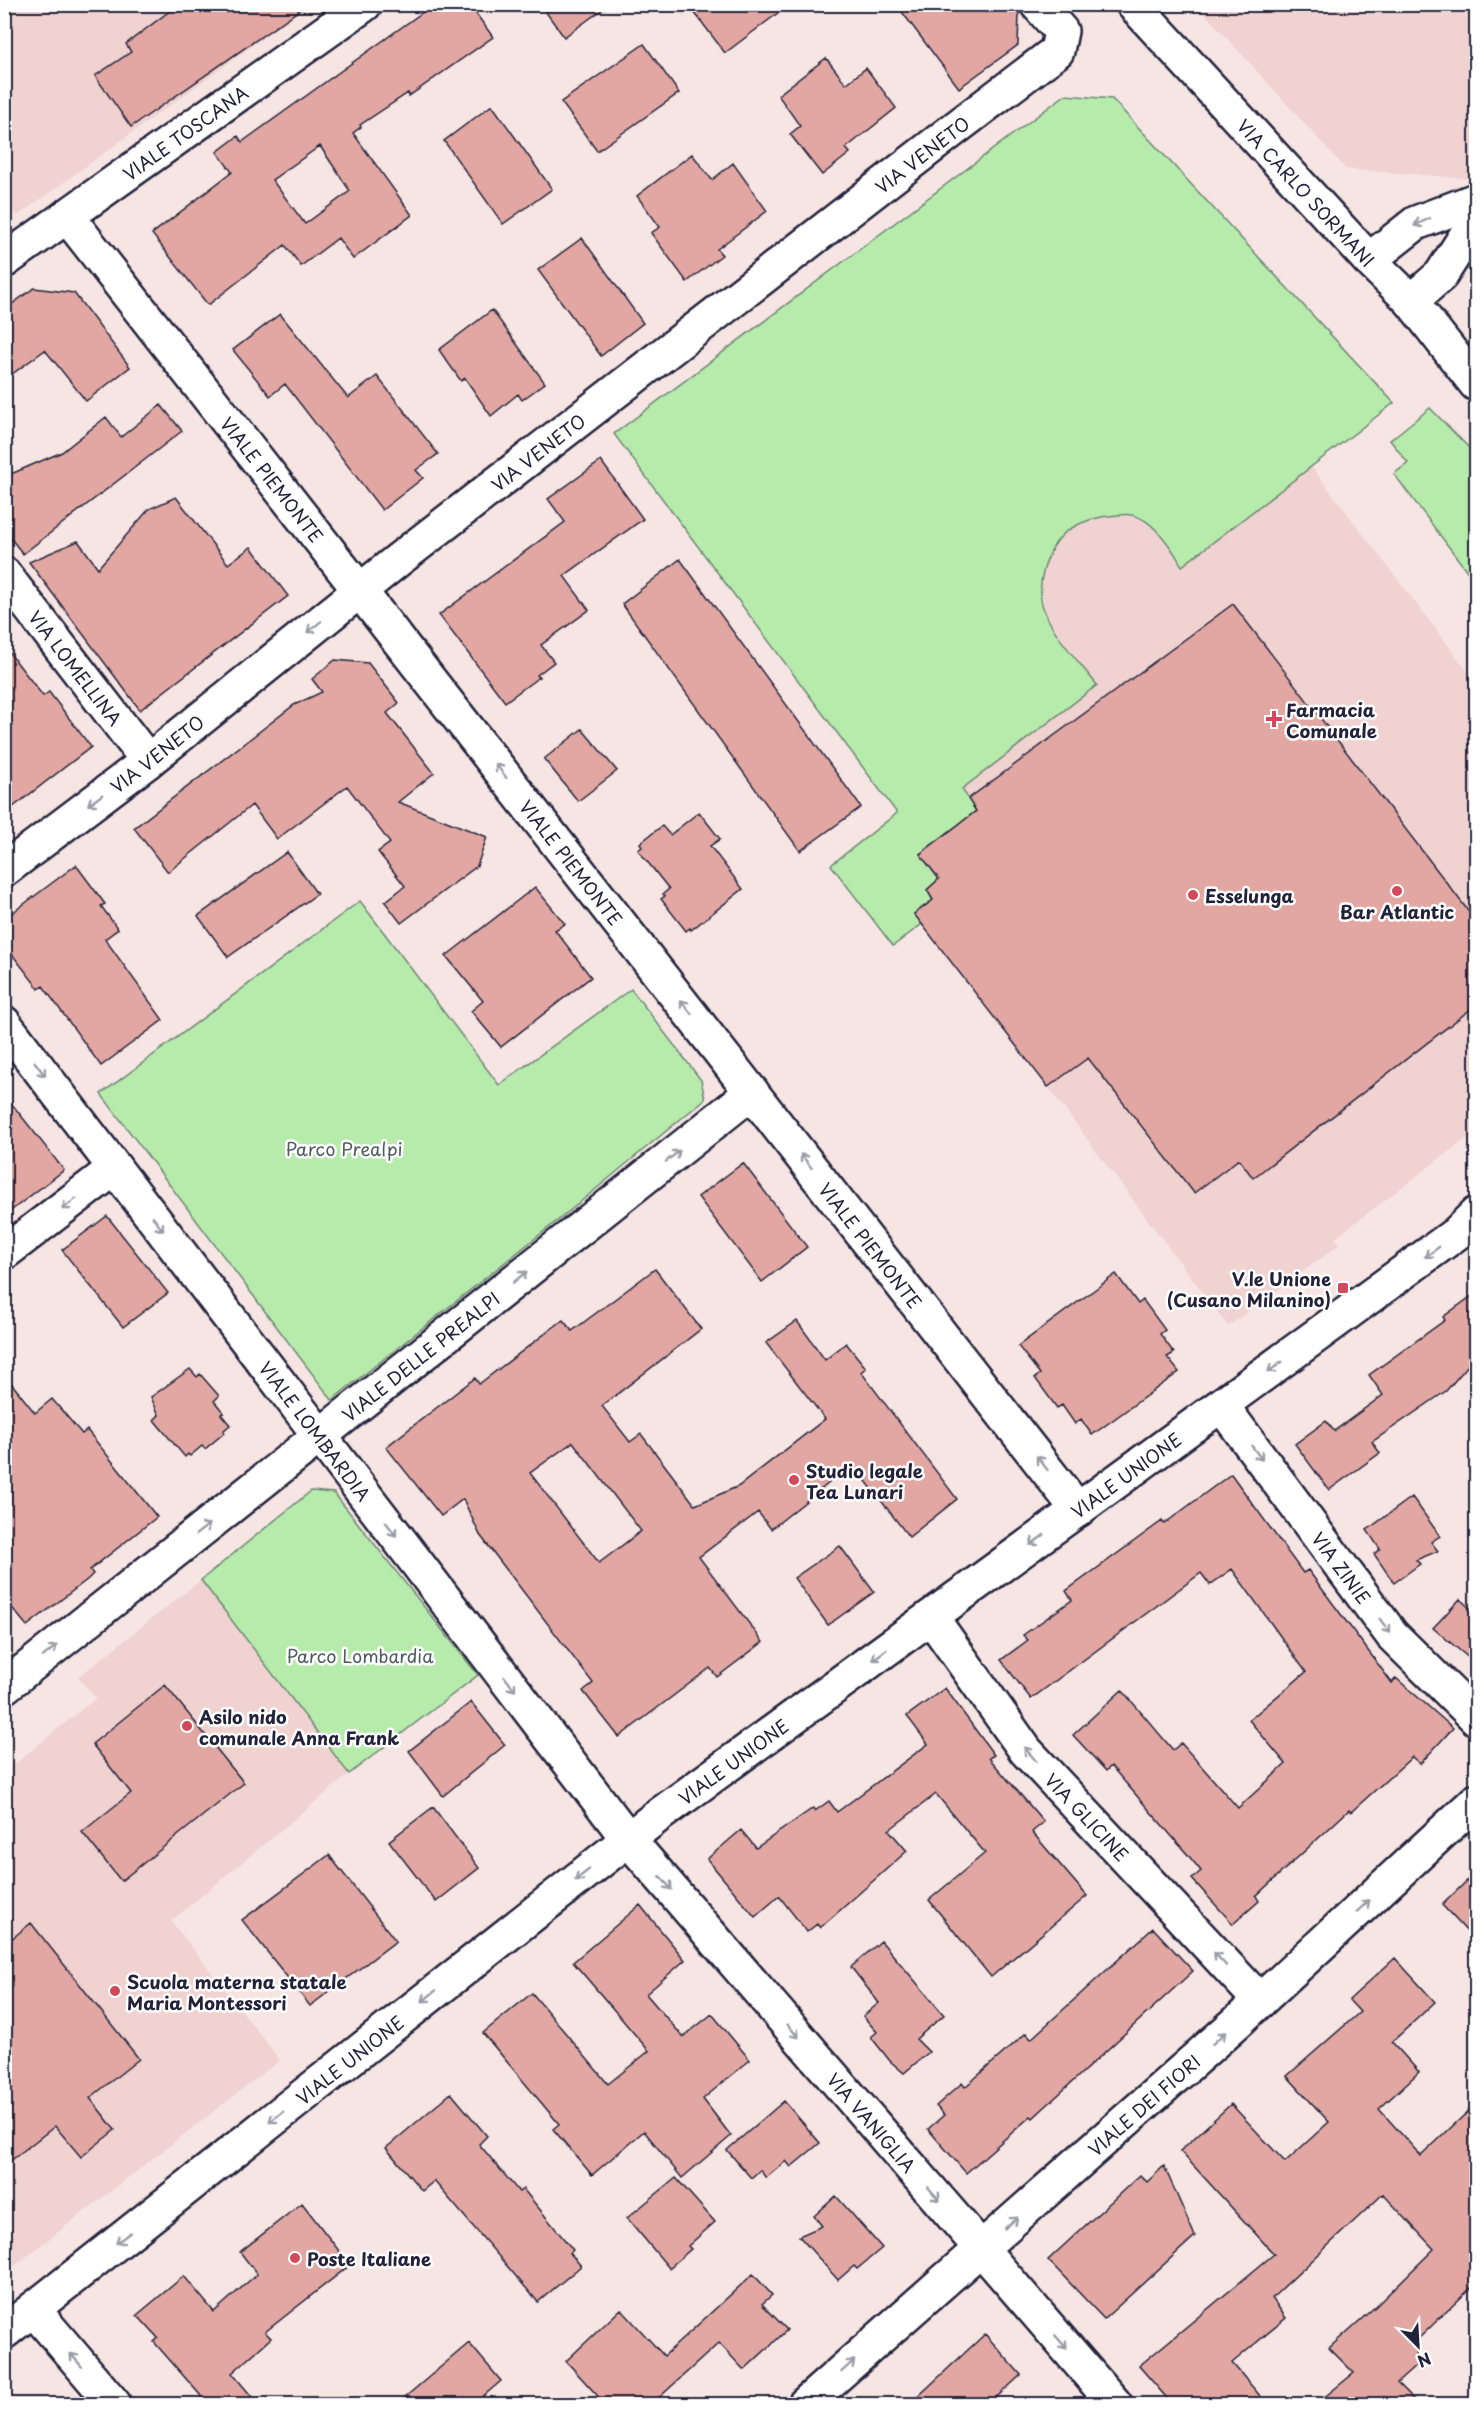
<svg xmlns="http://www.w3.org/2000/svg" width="1481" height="2409" font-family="'Playpen Sans',sans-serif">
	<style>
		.built { fill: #f0d2d0 }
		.green { fill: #b7ebac; stroke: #6c8674; stroke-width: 1.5 }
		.building { fill: #e2a7a2; stroke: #22223b; stroke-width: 1.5; fill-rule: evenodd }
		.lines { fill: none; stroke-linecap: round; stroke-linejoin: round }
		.street-casing { stroke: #22223b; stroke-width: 38 }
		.secondary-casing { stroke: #22223b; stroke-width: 38 }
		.street { stroke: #fff; stroke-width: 33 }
		.secondary { stroke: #fff; stroke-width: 33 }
		.oneway { stroke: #9c9ca7 }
		.poi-dot { fill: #d1495b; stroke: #fff; stroke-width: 2 }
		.labels { text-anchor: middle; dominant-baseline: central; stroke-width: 5; stroke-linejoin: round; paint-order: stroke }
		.street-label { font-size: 18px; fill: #22223b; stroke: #fff }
		.poi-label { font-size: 18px; font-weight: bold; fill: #22223b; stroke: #fff; text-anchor: start }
		.park-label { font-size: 18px; fill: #4f5e5d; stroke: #fff }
	</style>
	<rect width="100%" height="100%" fill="#f6e5e3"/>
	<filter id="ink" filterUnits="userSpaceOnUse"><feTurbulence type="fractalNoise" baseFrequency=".0167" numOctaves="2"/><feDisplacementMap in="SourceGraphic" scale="12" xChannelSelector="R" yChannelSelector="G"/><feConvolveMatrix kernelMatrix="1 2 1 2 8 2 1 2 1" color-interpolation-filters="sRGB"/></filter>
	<g filter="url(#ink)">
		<path class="built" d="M5,5h303l-291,211 -12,-16z
			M1197,5h279v174l-130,-10z
			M1311,466l165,216v449l-141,107 4,7 -111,81 -180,-239 -134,-173 19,-14 -6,-10 -7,-36 41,-65 136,-104 -36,-47 -17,-28 -3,-28 7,-28 21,-25 33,-13 31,-1 23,15 13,14 14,22z
			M201,1580l148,194 -178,147 109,139 -275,213v-501l91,-74 -18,-21z"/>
		<path class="green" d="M1065,95l47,4 282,304 -212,163c-10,-18 -28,-46 -50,-51 -4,-1 -10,0 -14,0 -16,1 -34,5 -48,14 -22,14 -36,56 -26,81 10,26 36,53 53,75l-135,104 14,22 -56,43 19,25 -12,11 6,10 -19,14 8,10 -29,22 -62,-81 66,-52 -283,-379z
			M1430,408l46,47v128l-82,-109 14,-11 -18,-23z
			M360,901l139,184 132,-96 70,91 4,19 -143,118 -230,183 -231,-306z
			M311,1491l23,2 144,182 -129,99 -148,-194z"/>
		<path class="building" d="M179,4h129l-177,123 -36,-51 36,-24 -5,-8z
			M434,4h35l24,33 -84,59 -1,-3 -48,32 1,2 -8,6 59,82 -59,44 -15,-21 -37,28 -16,-21 -77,60 -56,-71 80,-62 -15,-20 21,-16 4,6zM320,146l30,45 -45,33 -33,-44z
			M540,4h70l-46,33z
			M688,4h102l-65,49z
			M896,4h116l7,9 -1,32 -59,43z
			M644,44l35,49 -82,58 -36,-49z
			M826,58l20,26 20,-16 30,40 -50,40 4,5 -28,22 -32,-41 10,-8 -22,-31z
			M492,105l60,84 -49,35 -59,-83z
			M692,154l20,26 21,-17 34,48 -50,38 5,6 -35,27 -36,-49 9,-6 -23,-31z
			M582,238l61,85 -42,33 -63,-86z
			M34,288l40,5 56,74 -44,34 -41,-51 -41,30v-70z
			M492,310l53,73 -23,17 -4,-6 -27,22 -26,-38 -4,3 -22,-31z
			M280,314l68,84 29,-22 61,78 -22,16 7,8 -41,32 -97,-126 -15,12 -37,-46z
			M161,405l21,26 -159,123 -19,-24v-53l58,-25 44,-35 15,20z
			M601,461l42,58 -79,57 25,34 -48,35 13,17 -17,13 2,2 -34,25 -66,-87 126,-93 -17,-23z
			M176,497l52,67 23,-17 37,49 -148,114 -111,-148 49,-21 20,27 51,-59z
			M680,559l181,248 -61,44 -178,-247z
			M1233,604l243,317v84l-223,173 -14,-19 -45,34 -106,-135 -40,29 -134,-173 19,-14 -6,-10 12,-11 -19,-25 56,-43 -8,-12z
			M4,646l39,50 6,-4 42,55 -87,67z
			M335,660l33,3 31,40 -12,10 47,60 -36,29 89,35 -10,29 -76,57 -16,-21 20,-16 -27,-34 12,-9 -43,-57 -70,53 -25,-34 -84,67 -34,-44 160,-123 28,-13 -10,-13z
			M582,729l35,42 -39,30 -34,-42z
			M699,812l21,27 -10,7 33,43 -52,41 -1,-2 -4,3 -25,-32 4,-3 -2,-2 6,-5 -31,-39 4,-3 -2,-4 22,-17 8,9z
			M287,852l30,42 -89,63 -30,-41z
			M76,865l29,39 -4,2 17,23 -13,10 58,81 -62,46 -58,-80 -4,3 -35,-45v-25z
			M535,887l30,37 -10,6 36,47 -90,70 -30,-36 12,-10 -37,-45z
			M4,1094l60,76 -60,46z
			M743,1163l64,84 -45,35 -64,-85z
			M107,1216l61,77 -45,34 -61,-77z
			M655,1269l46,60 -99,77 28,36 11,-8 54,71 44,-19 86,-67 -59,-76 31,-22 28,39 21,-17 20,25 -5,4 96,127 -48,38 -56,-73 -82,65 -13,-17 -59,45 64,85 -46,35 -7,-9 -91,69 -36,-46 10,-8 -113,-148 -17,-36 -22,17 -55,-69 89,-69 4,6 84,-64 9,11zM573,1442l68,89 -42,32 -69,-90z
			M1116,1274l22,30 5,-4 22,30 -5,4 14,19 -7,4 12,15 -87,63 -11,-16 -6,5 -13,-19 -5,3 -22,-30 5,-4 -22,-28z
			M1476,1293v63l-30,35 -74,51 8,11 -51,37 -34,-46 31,-23 8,10 49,-36 -14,-20 76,-55 -2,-3z
			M190,1369l7,8 3,-3 19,22 -5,5 10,12 -3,1 9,11 -7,6 1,2 -19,16 -3,-3 -12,10 -2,-2 -3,3 -31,-37 5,-5 -8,-18z
			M4,1374l31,39 17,-14 30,35 5,-4 70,87 -67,53 3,4 -5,5 -61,47 -23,-28z
			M1231,1474l72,99 5,-3 84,113 4,-5 57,50 -33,36 -8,-7 -61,55 -2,-2 -93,86 3,5 -26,23 -41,-45 9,-8 -13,-16 -77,-89 -5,5 -33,-36 49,-45 51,60 8,-7 57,65 48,-44 -37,-44 57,-48 -74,-103 -22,16 -9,-12 -170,126 -30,-39 27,-20 -5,-5 49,-35 -6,-9 96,-70 2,3z
			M1412,1497l28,39 -9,6 7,9 -22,9 4,4 -26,19 -20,-29 6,-5 -13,-19z
			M840,1546l34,46 -46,33 -34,-47z
			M1460,1599l16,15v50l-43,-36z
			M165,1685l79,98 -123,98 -39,-49 49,-39 -39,-49z
			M945,1688l49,67 -5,3 55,64 -12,10 55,64 -96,81 -62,-77 56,-47 -49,-59 -47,36 18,21 -87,77 -3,-4 -10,8 -28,-36 -24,21 -48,-58 34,-29 15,18 57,-40 2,3 14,-10 8,11 91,-68 -21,-28z
			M471,1702l34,43 -62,51 -34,-45z
			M433,1807l46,61 -43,34 -47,-61z
			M329,1855l67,86 -86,65 -68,-86z
			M1476,1872v69l-34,-36z
			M640,1905l45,55 -39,34 37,43 29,-23 38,46 -47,39 28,37 -49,42 -38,-47 -52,44 -39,-46 6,-5 -76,-91 49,-40 76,91 41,-33 -76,-89z
			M31,1923l108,136 -49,39 25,32 -34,27 -26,-31 -51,40v-221z
			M1153,1928l40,43 -160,147 -2,-2 -65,57 -38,-44 16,-14 -8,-9 26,-23 3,4 61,-54 5,6z
			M881,1941l63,74 -28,24 13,13 -25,21 -14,-12 -19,-24 6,-5 -14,-16 16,-13 -28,-36z
			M1395,1958l40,44 -43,40 27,30 -40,37 42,47 55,-52v179l-59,57 -1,26 -19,17 21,21h-102l38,-31 -25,-25 47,-42 58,-57 -51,-55 -111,104 14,20 -54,45 35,41h-95l-33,-38 135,-112 -94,-103 51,-47 54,58 44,-40 -42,-46 73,-64 -11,-12z
			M451,2093l36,43 -8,8 40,48 4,-3 50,61 -3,3 11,13 -43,36 -104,-121 -12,10 -36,-43z
			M784,2101l36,42 -29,24 -5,-6 -20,17 -6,-8 -9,8 -24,-28z
			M1164,2166l31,70 -91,83 -56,-59 92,-85 7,7z
			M676,2178l39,44 -27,24 3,3 -22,19 -42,-50z
			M836,2196l46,52 -25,21 -3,-3 -16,14 -39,-44 23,-10 -8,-10z
			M302,2203l48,62 -85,67 6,6 -39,35 26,31h-50l-54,-62 4,-4 -21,-23 47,-39 30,36 43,-38 -17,-22z
			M753,2274l19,21 -10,9 25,26 -43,40 -25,-27 -67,61h-47l-39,-43 55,-52 43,47z
			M985,2334l36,41 -32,29h-79z
			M469,2343l32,38 -27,23h-77z"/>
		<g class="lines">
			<g class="street-casing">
				<g id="street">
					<path id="s1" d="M67,216l1011,1294"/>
					<path d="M1369,260l47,-37 60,-23"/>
					<path id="s2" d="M4,261l361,-257"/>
					<path d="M1411,301l30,-26 35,-55"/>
					<path id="s3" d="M4,574l144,187"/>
					<path id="s4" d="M4,870l144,-109 250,-201 555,-430 104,-79 4,-20 -24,-27"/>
					<path id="s5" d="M4,1023l624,816 487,565"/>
					<path d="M4,1253l111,-85"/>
					<path id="s6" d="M1222,1406l170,229 84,83"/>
					<path id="s7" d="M931,1617l95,134 234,250"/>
					<path id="s8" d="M4,1687l748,-595"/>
					<path d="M33,2309l81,95"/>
					<path id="s9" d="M4,2332l651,-514 802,-585 19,-19"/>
					<path id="s10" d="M805,2404l431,-381 240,-222"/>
				</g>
			</g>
			<g class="secondary-casing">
				<g id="secondary">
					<path id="s11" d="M1133,4l236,256 42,41 65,83"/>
				</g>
			</g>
			<use href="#street" class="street"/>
			<use href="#secondary" class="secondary"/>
		</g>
		<defs><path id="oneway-shaft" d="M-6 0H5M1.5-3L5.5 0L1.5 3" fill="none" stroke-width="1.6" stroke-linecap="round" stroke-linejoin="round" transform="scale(1.5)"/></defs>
		<g class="oneway">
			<use href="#oneway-shaft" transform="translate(1422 222) rotate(155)"/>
			<use href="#oneway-shaft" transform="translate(314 627) rotate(141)"/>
			<use href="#oneway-shaft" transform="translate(501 771) rotate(-128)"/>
			<use href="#oneway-shaft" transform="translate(95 800) rotate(144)"/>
			<use href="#oneway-shaft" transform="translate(686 1007) rotate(-128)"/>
			<use href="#oneway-shaft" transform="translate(40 1069) rotate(53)"/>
			<use href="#oneway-shaft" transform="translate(673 1156) rotate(-38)"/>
			<use href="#oneway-shaft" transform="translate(806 1161) rotate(-128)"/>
			<use href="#oneway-shaft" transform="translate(69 1204) rotate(142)"/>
			<use href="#oneway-shaft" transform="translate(158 1224) rotate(53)"/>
			<use href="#oneway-shaft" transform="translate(1432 1252) rotate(144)"/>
			<use href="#oneway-shaft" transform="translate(520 1277) rotate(-39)"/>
			<use href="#oneway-shaft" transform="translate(1275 1367) rotate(144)"/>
			<use href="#oneway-shaft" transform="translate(1257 1453) rotate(53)"/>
			<use href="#oneway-shaft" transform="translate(1042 1463) rotate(-128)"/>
			<use href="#oneway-shaft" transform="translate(203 1529) rotate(-38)"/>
			<use href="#oneway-shaft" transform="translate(391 1529) rotate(53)"/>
			<use href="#oneway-shaft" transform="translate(1037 1540) rotate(144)"/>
			<use href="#oneway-shaft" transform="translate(1385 1626) rotate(53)"/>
			<use href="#oneway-shaft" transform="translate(50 1651) rotate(-39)"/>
			<use href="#oneway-shaft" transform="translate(879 1655) rotate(144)"/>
			<use href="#oneway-shaft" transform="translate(510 1684) rotate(53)"/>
			<use href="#oneway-shaft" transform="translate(1030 1754) rotate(-131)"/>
			<use href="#oneway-shaft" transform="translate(582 1875) rotate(142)"/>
			<use href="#oneway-shaft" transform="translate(666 1883) rotate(49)"/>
			<use href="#oneway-shaft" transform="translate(1363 1906) rotate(-43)"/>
			<use href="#oneway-shaft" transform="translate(1220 1959) rotate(-133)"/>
			<use href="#oneway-shaft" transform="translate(429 1996) rotate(141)"/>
			<use href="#oneway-shaft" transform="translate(793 2031) rotate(49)"/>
			<use href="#oneway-shaft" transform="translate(1219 2038) rotate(-42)"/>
			<use href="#oneway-shaft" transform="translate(276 2117) rotate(142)"/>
			<use href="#oneway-shaft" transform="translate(934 2194) rotate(49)"/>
			<use href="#oneway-shaft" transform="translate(1011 2223) rotate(-41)"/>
			<use href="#oneway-shaft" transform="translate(123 2238) rotate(142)"/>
			<use href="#oneway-shaft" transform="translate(1061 2342) rotate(49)"/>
			<use href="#oneway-shaft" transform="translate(76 2360) rotate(-131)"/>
			<use href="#oneway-shaft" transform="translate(848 2366) rotate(-42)"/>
		</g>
	</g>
	<g class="poi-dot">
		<path d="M1271 710h6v6h6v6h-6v6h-6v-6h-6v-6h6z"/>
		<circle cx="1397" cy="891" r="6"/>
		<circle cx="1193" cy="895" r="6"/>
		<rect x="1337" y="1282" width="12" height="12" rx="3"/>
		<circle cx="794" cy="1480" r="6"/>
		<circle cx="187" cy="1726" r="6"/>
		<circle cx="115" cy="1991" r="6"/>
		<circle cx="295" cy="2258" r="6"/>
	</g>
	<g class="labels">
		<g class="street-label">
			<text stroke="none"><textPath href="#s2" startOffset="222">VIALE TOSCANA</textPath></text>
			<text stroke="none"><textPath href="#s4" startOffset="1164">VIA VENETO</textPath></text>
			<text stroke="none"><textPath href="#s11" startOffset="256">VIA CARLO SORMANI</textPath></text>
			<text stroke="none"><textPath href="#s4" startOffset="678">VIA VENETO</textPath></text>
			<text stroke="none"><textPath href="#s1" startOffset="334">VIALE PIEMONTE</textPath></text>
			<text stroke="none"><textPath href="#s3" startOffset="118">VIA LOMELLINA</textPath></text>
			<text stroke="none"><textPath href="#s4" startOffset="192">VIA VENETO</textPath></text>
			<text stroke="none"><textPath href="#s1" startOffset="820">VIALE PIEMONTE</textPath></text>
			<text stroke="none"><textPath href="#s1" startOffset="1306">VIALE PIEMONTE</textPath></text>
			<text stroke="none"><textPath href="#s8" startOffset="532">VIALE DELLE PREALPI</textPath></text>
			<text stroke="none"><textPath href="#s5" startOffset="513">VIALE LOMBARDIA</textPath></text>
			<text stroke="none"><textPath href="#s9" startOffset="1412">VIALE UNIONE</textPath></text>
			<text stroke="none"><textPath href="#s6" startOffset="201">VIA ZINIE</textPath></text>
			<text stroke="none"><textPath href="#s9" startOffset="926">VIALE UNIONE</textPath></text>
			<text stroke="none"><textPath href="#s7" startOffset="254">VIA GLICINE</textPath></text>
			<text stroke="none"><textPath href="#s9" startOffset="440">VIALE UNIONE</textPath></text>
			<text stroke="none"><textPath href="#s10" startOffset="452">VIALE DEI FIORI</textPath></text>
			<text stroke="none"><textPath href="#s5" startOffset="1401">VIA VANIGLIA</textPath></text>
		</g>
		<g class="poi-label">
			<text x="1286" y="709">Farmacia<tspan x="1286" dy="21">Comunale</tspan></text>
			<text x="1205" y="895">Esselunga</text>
			<text x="1397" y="911" text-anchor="middle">Bar Atlantic</text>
			<text x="1331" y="1278" text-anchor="end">V.le Unione<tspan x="1331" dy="21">(Cusano Milanino)</tspan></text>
			<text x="806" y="1470">Studio legale<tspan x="806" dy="21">Tea Lunari</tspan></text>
			<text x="199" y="1716">Asilo nido<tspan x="199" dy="21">comunale Anna Frank</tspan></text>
			<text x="127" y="1981">Scuola materna statale<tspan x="127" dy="21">Maria Montessori</tspan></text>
			<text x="307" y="2258">Poste Italiane</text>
		</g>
		<g class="park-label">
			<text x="344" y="1148">Parco Prealpi</text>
			<text x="360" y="1655">Parco Lombardia</text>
		</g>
	</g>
	<rect width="1481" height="2409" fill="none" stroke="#fff" stroke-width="24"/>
	<rect x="12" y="12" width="1457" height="2385" fill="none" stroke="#22223b" stroke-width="2" filter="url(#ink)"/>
	<g transform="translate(1418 2346) rotate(156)" stroke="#ffffff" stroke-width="4.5" paint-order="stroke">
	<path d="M0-4.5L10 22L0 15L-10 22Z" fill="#22223b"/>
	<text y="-9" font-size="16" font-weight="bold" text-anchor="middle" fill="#22223b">N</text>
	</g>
</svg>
